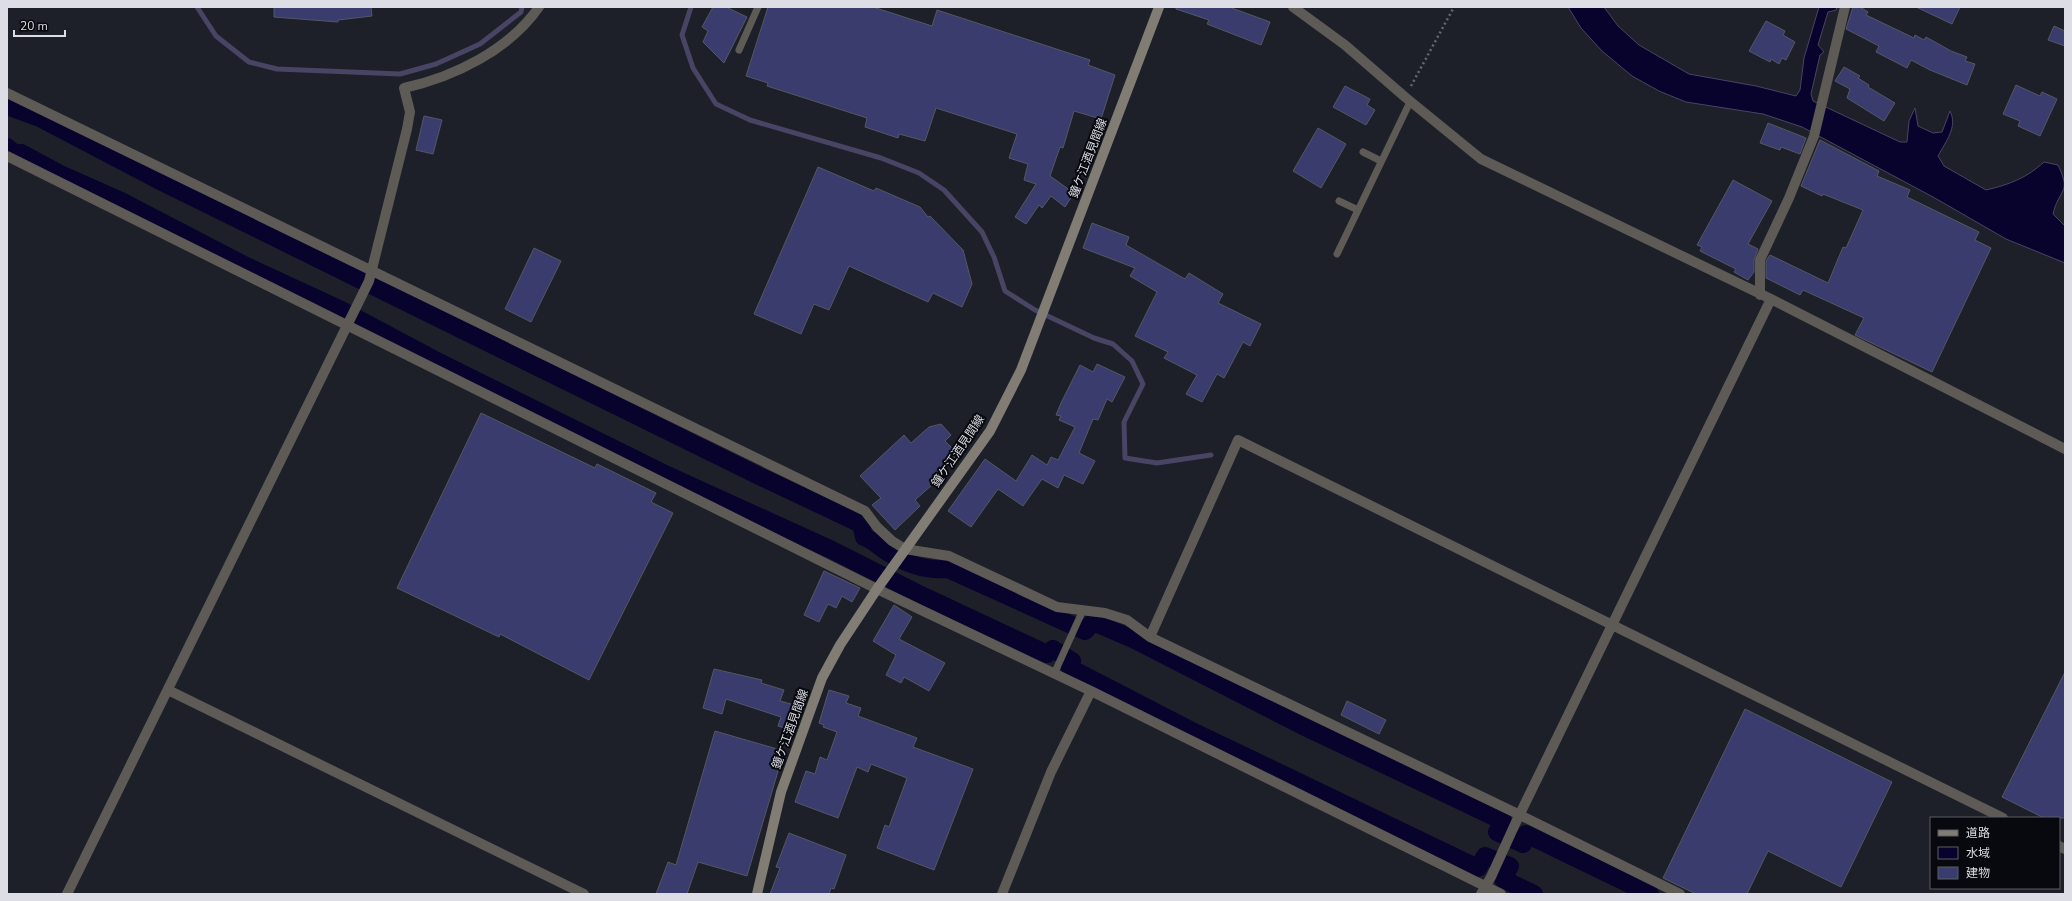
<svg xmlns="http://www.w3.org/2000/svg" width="2072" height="901" font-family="'Nunito Sans','Noto Sans JP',sans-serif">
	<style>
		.water { fill: #08032d; stroke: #484464 }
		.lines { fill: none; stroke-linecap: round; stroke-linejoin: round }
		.stream { stroke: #484464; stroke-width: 5 }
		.canal { stroke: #08032d; stroke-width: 18 }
		.building { fill: #393c6c; stroke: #555764 }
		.path { stroke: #676871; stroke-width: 2.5; stroke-dasharray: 2 3; stroke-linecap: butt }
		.service { stroke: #5e5b56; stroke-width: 7 }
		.minor { stroke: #5e5b56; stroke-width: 10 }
		.secondary { stroke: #827d74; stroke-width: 10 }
		.labels { text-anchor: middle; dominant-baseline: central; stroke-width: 4; stroke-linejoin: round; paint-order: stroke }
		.street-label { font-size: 12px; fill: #dcdde5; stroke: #08090e }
	</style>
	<rect width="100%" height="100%" fill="#1d1f29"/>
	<path class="water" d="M1568,7h36l14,19 21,19 50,29 67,12 40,10 4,-6 4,-32 15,-51h18l-1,3 -8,2 -10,33 6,7 -4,3 -9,39 2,7 87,41h7l2,-21 6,-13 3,18 15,7 9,-1 8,-21c8,16 -4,30 -12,45l6,10 42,24c22,-5 41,-12 58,-28l14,3c14,29 1,23 -5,49l12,12v37l-59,-24 -73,-42 -131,-70 -39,-13 -77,-12 -27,-11 -27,-15 -30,-25 -21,-23z"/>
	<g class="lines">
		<path class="stream" d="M197,7l19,29 33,26 28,7 123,5 36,-10 44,-20 41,-32 1,-5
			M691,7l-9,28 11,33 23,36 34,16 131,38 38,15 25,17 38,42 12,25 11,34 30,19 59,28 19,6 19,17 11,23 -19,38 1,36 32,5 54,-8"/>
		<path class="canal" d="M7,106l33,12 124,65 595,293 102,48 3,13c9,3 14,9 22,14 18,12 40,20 62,18l137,62 8,-9 42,18 166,85 202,96 -6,11 26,12 3,-10 124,60
			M7,147l8,7 6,-1 39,21 61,27 123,64 97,45 92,49 234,116 165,75 91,46 124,58 6,-5 19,12 -2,7 120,62 288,138 7,-12 25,10 -7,13 31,15"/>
	</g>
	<path class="building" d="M274,7h97l1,9 -34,4v2l-64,-5z
		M713,7h13l21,10 -23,46 -21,-21 5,-11 -6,-4z
		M768,7h105l59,19 5,-16 153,50 -2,5 27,10 -14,44 -27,-8 -11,37 -3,-1 -10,29 24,17 -9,14 -14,-11 -9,12 -3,-3 -13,19 -11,-7 21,-33 -12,-4 4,-16 -19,-6 8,-24 -81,-26 -11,33 -26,-7 -1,4 -33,-11 2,-9 -100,-32 1,-3 -22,-7z
		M1176,7h53l41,15 -9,23 -54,-21 2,-4 -33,-11z
		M1853,7h7l8,5 -2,3 48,23 1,-3 9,5 2,-3 25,14 16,6 -2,4 10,3 -8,21 -37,-15 -19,-10 -4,8 -31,-16 3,-6 -33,-17z
		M1916,7h44l-8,17z
		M1766,21l19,10 -2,4 12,7 -9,18 -4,-2 -3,6 -8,-5 -1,3 -21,-11z
		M2054,26l11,5v15l-17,-6z
		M1844,67l16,9 -2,2 11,7 -1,2 27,16 -11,18 -37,-23 3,-9 -15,-8z
		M2016,85l24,11 2,-4 15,7 -17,37 -22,-10 2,-5 -17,-7z
		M1345,86l25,13 -3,6 8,5 -9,15 -33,-18z
		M424,116l18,4 -9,34 -17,-4z
		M1768,123l38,15 -6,16 -19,-7 -1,3 -20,-7z
		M1318,128l28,16 -25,44 -28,-17z
		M1820,140l59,31 -2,5 33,14 -3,7 72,35 -4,8 16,8 -59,124 -77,-37 9,-17 -61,-28 -3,5 -34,-17v-17l4,-6 58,28 15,-36 3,1 17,-38 -40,-16 -1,2 -21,-10z
		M818,167l56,24 2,-3 44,19 8,10 2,-1 33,34 9,34 -10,23 -29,-14 -5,9 -79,-36 -20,44 -15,-6 -13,30 -47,-20z
		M1733,180l39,21 -24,43 10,5 -4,11v12l-6,8 -14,-8 2,-3 -36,-18 2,-4 -5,-2z
		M1092,223l37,14 -3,8 59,34 4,-6 34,21 -5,9 43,21 -11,22 -7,-4 -19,36 -7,-4 -15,28 -16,-8 11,-19 -33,-17 4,-6 -33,-16 22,-44 -27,-16 5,-8 -52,-20z
		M534,248l27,13 -30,61 -26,-13z
		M1097,364l28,13 -13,25 -5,-3 -9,21 -5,-1 -14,34 16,8 -12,23 -19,-9 -6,13 -16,-9 -19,27 -25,-17 -27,38 -23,-16 37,-52 31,22 16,-26 15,10 4,-8 7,3 17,-33 -16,-7 2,-4 -5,-1 5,-12 19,-38 13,7z
		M481,413l114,55 2,-4 59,29 -5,9 22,11 -84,167 -89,-46 -1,3 -102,-49z
		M941,424l10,11 -6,6 7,7 -3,3 6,7 -17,16 3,3 -26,23 5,6 -25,24 -23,-25 9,-7 -21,-22 44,-41 7,8 18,-16z
		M824,571l36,17 -8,14 -10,-6 -6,12 -8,-4 -9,18 -15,-7z
		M894,605l18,12 -13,22 46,24 -16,28 -25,-14 -3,6 -15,-8 10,-20 -23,-14z
		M714,669l48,11 -1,3 23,7 -4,11 18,5 -7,24 -13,-4 3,-9 -55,-18 -4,15 -19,-6z
		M2065,672v146h-21l-42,-21z
		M829,690l20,6 -3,7 15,5 -3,8 59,22 -4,9 60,22 -39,101 -57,-22 8,-23 4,2 18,-49 -36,-14 -3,8 -11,-5 -19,51 -43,-16 11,-31 9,3 5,-17 7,3 10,-28 -14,-5 1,-2 -5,-2z
		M1347,701l39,19 -7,14 -38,-19z
		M1745,709l147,73 -51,105 -73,-36 -21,43h-51l-33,-16z
		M715,731l69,20 -37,125 -49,-14 -11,32h-31l12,-32 8,3z
		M789,833l57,22 -12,34 -3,-1 -2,6h-59l10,-26 -4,-1z"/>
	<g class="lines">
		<path class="path" d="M1411,86l43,-79"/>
		<path class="service" d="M739,50l19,-43
			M1363,152l18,9
			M1339,201l19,9
			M1337,254l73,-152
			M1054,674l29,-64"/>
		<path class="minor" d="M1293,7l52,38 60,52 76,62 290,140 294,150
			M7,93l858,418 12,16 15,14 13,8 44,7 108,51 48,6 22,7 23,17 370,178 160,79
			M7,156l870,433 214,102 410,203
			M1760,295v-35l29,-62 25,-62 31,-129
			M1150,637l88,-197 765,378
			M168,690l416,204
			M2059,846l6,3
			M67,894l302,-613 38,-152 3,-17 -6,-24c50,-11 105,-38 135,-81
			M1002,894l49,-122 40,-81
			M1481,894l10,-17 25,-55 255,-523"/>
		<path class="secondary" d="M757,894l24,-102 41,-114 18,-33 37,-56 113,-158 31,-61 138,-363"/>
	</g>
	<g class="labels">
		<g class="street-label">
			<text transform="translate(1088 158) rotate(-69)">鐘ケ江酒見間線</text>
			<text transform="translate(958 451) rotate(-56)">鐘ケ江酒見間線</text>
			<text transform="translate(790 729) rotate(-70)">鐘ケ江酒見間線</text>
		</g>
	</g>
	<rect width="2072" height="901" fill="none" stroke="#dcdde5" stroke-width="16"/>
	<rect x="1930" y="817" width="130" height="72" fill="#08090e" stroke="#5d5e64"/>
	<rect x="1938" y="830" width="20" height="6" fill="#827d74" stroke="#5d5e64"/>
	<text x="1966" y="837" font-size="12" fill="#dcdde5">道路</text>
	<rect x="1938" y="847" width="20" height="12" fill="#08032d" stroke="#5d5e64"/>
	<text x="1966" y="857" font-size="12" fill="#dcdde5">水域</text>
	<rect x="1938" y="867" width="20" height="12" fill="#393c6c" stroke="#5d5e64"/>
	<text x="1966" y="877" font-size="12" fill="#dcdde5">建物</text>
	<path d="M14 30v6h51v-6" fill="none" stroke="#dcdde5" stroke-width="2"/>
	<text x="20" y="30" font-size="12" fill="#dcdde5" stroke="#08090e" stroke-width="3" paint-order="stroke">20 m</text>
</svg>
